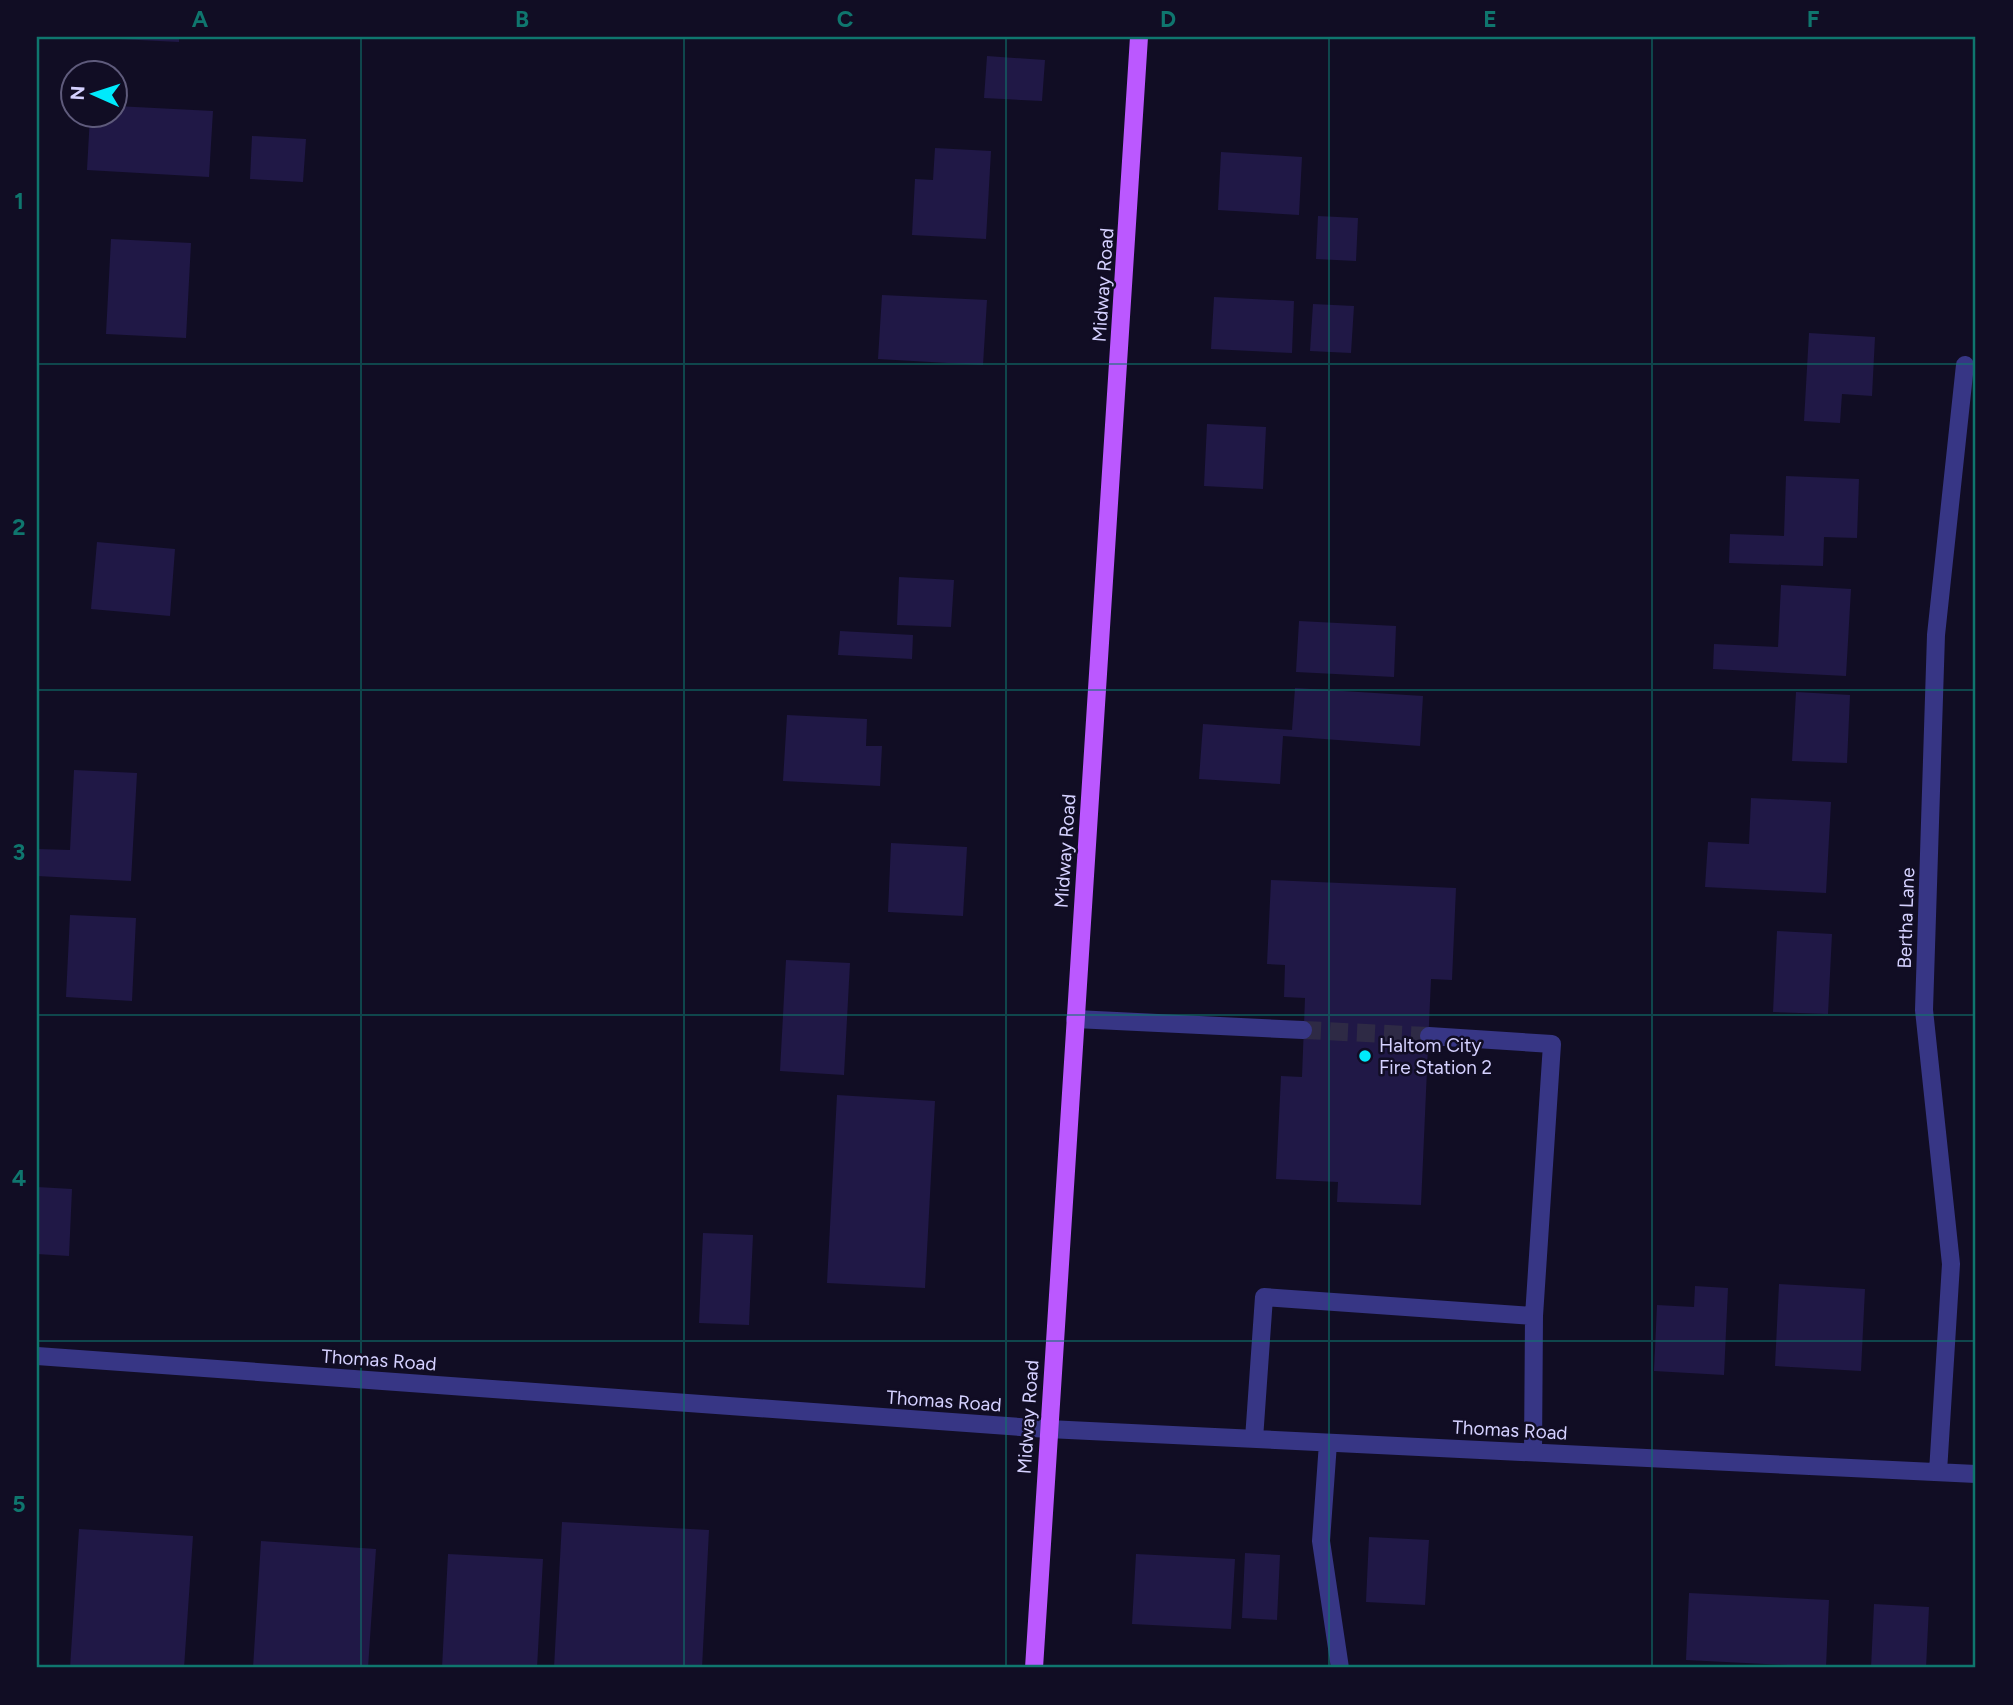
<svg xmlns="http://www.w3.org/2000/svg" width="2013" height="1705" font-family="Figtree,sans-serif">
	<style>
		.building { fill: #201846 }
		.lines { fill: none; stroke-linecap: round; stroke-linejoin: round }
		.minor-tunnel { stroke: #2e2a45; stroke-width: 18; stroke-dasharray: 18 9; stroke-linecap: butt }
		.minor { stroke: #373685; stroke-width: 18 }
		.major { stroke: #bb58ff; stroke-width: 18 }
		.grid { fill: none; stroke: #0f766e; stroke-width: 2; stroke-opacity: 0.55 }
		.poi-dot { fill: #00eafc; stroke: #110d24; stroke-width: 2.5 }
		.labels { text-anchor: middle; dominant-baseline: central; stroke-width: 5; stroke-linejoin: round; paint-order: stroke }
		.street-label { font-size: 19px; fill: #d5d1ff; stroke: #110d24 }
		.poi-label { font-size: 19px; fill: #d5d1ff; stroke: #110d24; text-anchor: start }
		.neatline { fill: none; stroke: #0f766e; stroke-width: 2.5 }
		.grid-label { font-size: 23px; text-anchor: middle; font-weight: bold; fill: #0f766e }
	</style>
	<rect width="100%" height="100%" fill="#110d24"/>
	<path class="building" d="M118,37h61v5l-61,-3z
		M987,56l58,4 -3,41 -58,-3z
		M116,106l97,5 -4,66 -122,-7 3,-54h26z
		M252,136l54,3 -3,43 -53,-3z
		M935,148l56,3 -5,88 -74,-4 3,-56 18,1z
		M1221,152l81,5 -3,58 -81,-5z
		M1318,216l40,2 -2,43 -40,-2z
		M111,239l80,4 -5,95 -80,-4z
		M882,295l105,5 -4,65 -105,-6z
		M1214,297l80,4 -2,52 -81,-4z
		M1313,304l41,2 -3,47 -41,-2z
		M1809,333l66,4 -3,59 -30,-2 -2,29 -36,-2z
		M1207,424l59,3 -3,62 -59,-3z
		M1786,476l73,3 -2,59 -33,-1 -1,29 -94,-3 1,-29 54,2z
		M97,542l78,7 -5,67 -79,-7z
		M899,577l55,3 -3,47 -54,-2z
		M1781,585l70,4 -5,87 -133,-7 1,-25 64,3z
		M1299,621l97,5 -2,51 -98,-5z
		M840,631l73,4 -1,24 -74,-4z
		M1295,688l128,8 -3,50 -137,-10 -3,48 -81,-5 4,-55 89,6z
		M1796,692l54,3 -3,68 -55,-2z
		M787,715l80,4 -1,27h16l-2,40 -97,-5z
		M74,770l63,3 -6,108 -94,-5v-27l33,1z
		M1751,798l80,4 -5,91 -121,-6 3,-45 41,2z
		M891,843l76,4 -4,69 -75,-4z
		M1271,880l185,8 -4,92 -21,-1 -10,226 -84,-3 1,-20 -62,-3 5,-103 21,1 3,-79 -21,-1 1,-32 -18,-1z
		M70,915l66,3 -4,83 -66,-4z
		M1777,931l55,3 -4,80 -55,-2z
		M786,960l64,3 -6,112 -64,-4z
		M837,1095l98,6 -10,187 -98,-5z
		M37,1187l35,2 -3,67 -32,-2z
		M703,1233l50,2 -4,90 -50,-2z
		M1779,1284l86,5 -4,82 -86,-5z
		M1695,1286l33,2 -4,87 -70,-4 3,-66 37,2z
		M562,1522l147,8 -7,138h-148z
		M79,1529l114,7 -9,132h-114z
		M1369,1537l60,3 -4,65 -59,-3z
		M261,1541l115,8 -8,119h-115z
		M1245,1553l35,2 -3,65 -35,-2z
		M448,1554l95,5 -6,109h-95z
		M1136,1554l99,5 -4,70 -99,-5z
		M1689,1593l140,7 -3,67 -140,-7z
		M1874,1604l55,3 -3,61h-55z"/>
	<g class="lines">
		<path class="minor-tunnel" d="M1303,1030l126,6"/>
		<path class="minor" d="M1075,1019l228,11
			M1429,1036l123,8 -18,272
			M37,1356l1011,73 928,45
			M1254,1439l10,-142 270,19 -1,136
			M1328,1443l-7,98 19,127
			M1938,1472l13,-208 -27,-254 12,-375 29,-270"/>
		<path class="major" d="M1034,1668l105,-1631"/>
	</g>
	<path class="grid" d="M361,37v1631M684,37v1631M1006,37v1631M1329,37v1631M1652,37v1631M37,364h1939M37,690h1939M37,1015h1939M37,1341h1939"/>
	<circle class="poi-dot" cx="1365" cy="1056" r="7"/>
	<g class="labels">
		<g class="street-label">
			<text transform="translate(1103 285) rotate(-86)">Midway Road</text>
			<text transform="translate(1065 851) rotate(-86)">Midway Road</text>
			<text transform="translate(1906 918) rotate(-88)">Bertha Lane</text>
			<text transform="translate(379 1360) rotate(4)">Thomas Road</text>
			<text transform="translate(944 1401) rotate(4)">Thomas Road</text>
			<text transform="translate(1028 1417) rotate(-86)">Midway Road</text>
			<text transform="translate(1510 1430) rotate(3)">Thomas Road</text>
		</g>
		<g class="poi-label">
			<text x="1379" y="1045">Haltom City<tspan x="1379" dy="22">Fire Station 2</tspan></text>
		</g>
	</g>
	<rect width="2013" height="1705" fill="none" stroke="#110d24" stroke-width="77"/>
	<g transform="translate(94 94) rotate(273)"><circle r="33" fill="#110d24" stroke="#5f5b7c" stroke-width="2"/>
	<path d="M0-5L12 26L0 18L-12 26Z" fill="#00eafc"/>
	<text y="-10" font-size="19" font-weight="bold" text-anchor="middle" fill="#d5d1ff">N</text>
	</g>
	<rect x="38" y="38" width="1936" height="1628" class="neatline"/>
	<g class="grid-label">
		<text x="200" y="27">A</text>
		<text x="522" y="27">B</text>
		<text x="845" y="27">C</text>
		<text x="1168" y="27">D</text>
		<text x="1490" y="27">E</text>
		<text x="1813" y="27">F</text>
		<text x="19" y="209">1</text>
		<text x="19" y="535">2</text>
		<text x="19" y="860">3</text>
		<text x="19" y="1186">4</text>
		<text x="19" y="1512">5</text>
	</g>
</svg>
